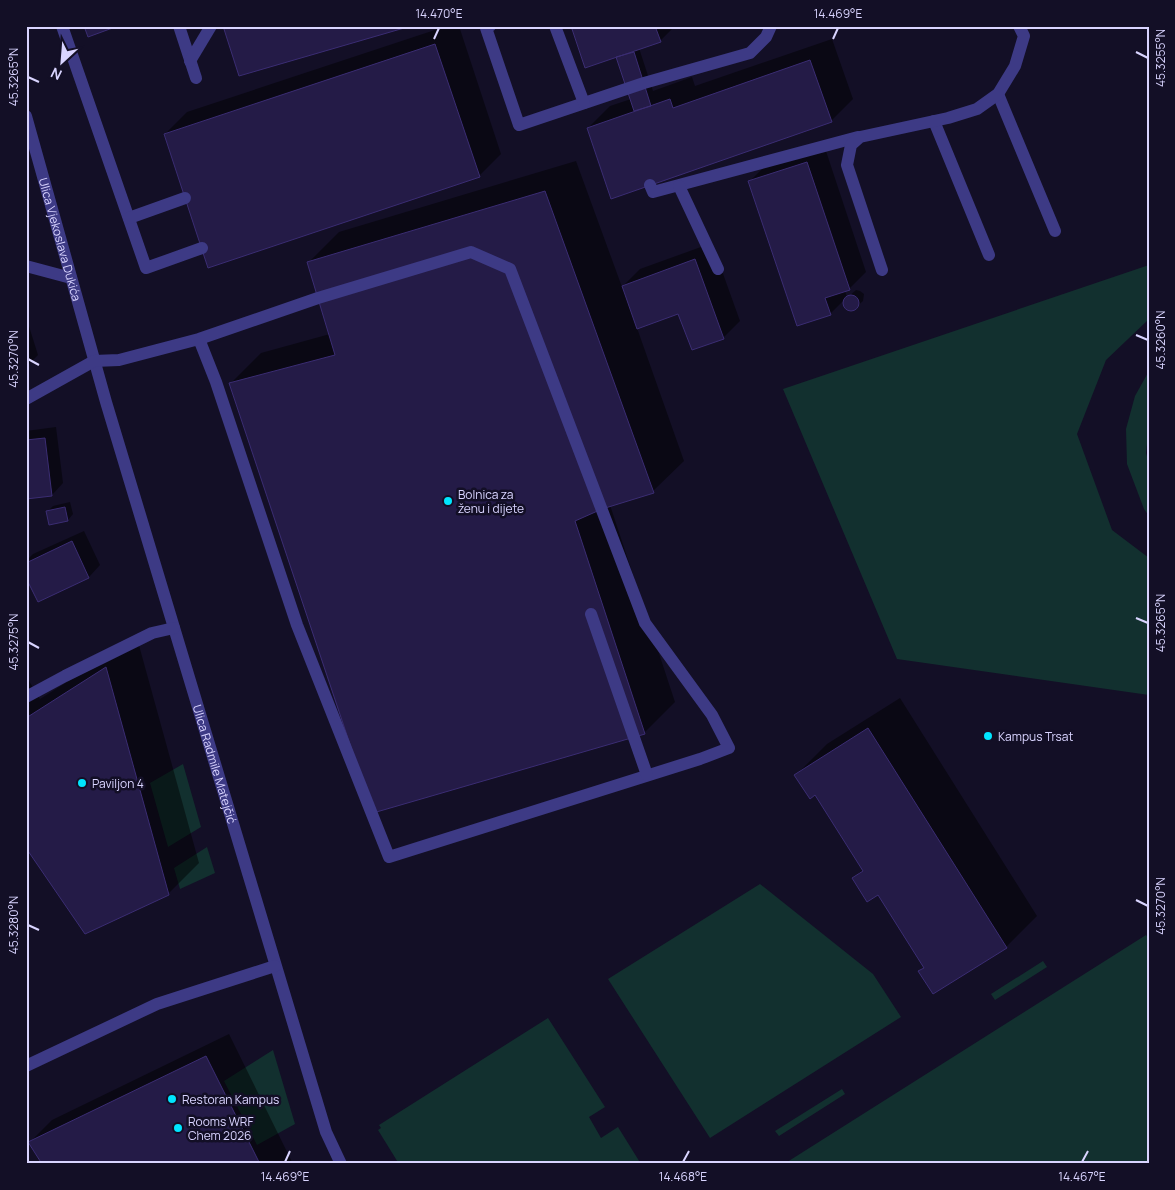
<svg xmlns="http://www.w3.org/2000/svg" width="1175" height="1190" font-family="Manrope,sans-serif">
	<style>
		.green { fill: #12302f }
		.shadow { fill: #0007 }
		.building { fill: #241b47; stroke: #3b2d73 }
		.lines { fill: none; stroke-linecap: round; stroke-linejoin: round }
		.minor { stroke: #3d3a85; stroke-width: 12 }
		.ticks { fill: none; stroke: #d9d4ff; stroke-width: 2 }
		.poi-dot { fill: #00e5ff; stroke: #130f26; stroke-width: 2 }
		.labels { text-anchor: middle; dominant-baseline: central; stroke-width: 5; stroke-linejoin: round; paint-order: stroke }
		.street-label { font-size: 12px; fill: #d9d4ff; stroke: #130f26 }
		.poi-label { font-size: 12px; fill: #d9d4ff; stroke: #130f26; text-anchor: start }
		.neatline { fill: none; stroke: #d9d4ff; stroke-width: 2 }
		.ticks-label { font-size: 12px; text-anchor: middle; fill: #d9d4ff }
	</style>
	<rect width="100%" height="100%" fill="#130f26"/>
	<path class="green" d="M1149,265v54l-43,41 -29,74 35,96 37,28v137l-252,-36 -114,-270z
		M1149,371v55l-3,27 3,10v53l-5,-7 -17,-45 -1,-35 9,-33z
		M183,764l18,63 -33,20 -18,-64z
		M207,847l8,26 -35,16 -6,-21z
		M760,884l113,90 28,43 -191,121 -102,-159z
		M1146,935l3,4v225h-365z
		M1043,961l4,6 -52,33 -4,-6z
		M548,1018l57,89 -16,10 12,21 17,-11 23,37h-242l-21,-34 3,-2 -2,-3z
		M273,1050l22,74 -38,21 -33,-64z
		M842,1089l3,5 -66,42 -4,-5z"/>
	<path class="shadow" d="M447,26h12l42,128 -22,22 -314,-42 22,-22z
		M572,26h103l-15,15 -21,7 14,43 39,-14 3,9 137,-47 21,60 -22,22 -243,7 22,-22 21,-7 -13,-41z
		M824,145l42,127 -17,17 -4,2 2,7 9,-8 4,1 4,3 -1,7 -10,9 -6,-1 -3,-4 1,-6 -15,15 -80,-133 17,-17z
		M576,161l46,126 18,-18 72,-26 28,78 -17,17 -44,-26 -42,16 47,133 -31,30 -43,14 65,197 -31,31 -414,-349 31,-31 69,-19 -22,-71 31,-31z
		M26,323h2l10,32 -12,12z
		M56,427l7,56 -11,12 -26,3v-67z
		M70,502l3,12 -5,6 -18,4 -2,-13 5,-5z
		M84,531l16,34 -11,12 -51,24 -12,-25v-15l7,-7z
		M137,638l62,225 -31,31 -142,-48v-170l14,23z
		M900,698l137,218 -31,31 -73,45 -13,-20 5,-6 -46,-73 -25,-15 9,-9 -47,-76 -20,-18 31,-31z
		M229,1034l64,130h-249l-14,-22 22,-22z"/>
	<path class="building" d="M84,26h34l-30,11z
		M223,26h188l-172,50z
		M571,26h84l6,16 -76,26z
		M435,44l45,133 -272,91 -44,-134z
		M634,52l17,54 -17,5 -18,-54z
		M810,60l22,62 -221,77 -24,-71 83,-29 3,9z
		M807,162l43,128 -25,8 6,17 -34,11 -49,-145z
		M545,191l109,302 -52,16 -27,12 70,213 -272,79 -144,-430 106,-28 -28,-93z
		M695,259l29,80 -32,11 -14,-36 -41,15 -15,-43z
		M843 303a8 8 0 1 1 16 0a8 8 0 1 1-16 0Z
		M45,438l7,58 -26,3v-59z
		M65,507l3,14 -19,4 -3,-14z
		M72,541l17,37 -51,24 -12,-24v-15z
		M106,667l63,228 -84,39 -59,-86v-130z
		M868,728l139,220 -74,46 -15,-23 6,-3 -46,-73 -11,7 -15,-24 11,-7 -48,-76 -5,4 -16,-24z
		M206,1056l54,108h-218l-14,-22z"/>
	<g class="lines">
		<g class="minor">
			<path d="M62,26l84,242 56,-20"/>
			<path d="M179,26l17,52"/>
			<path d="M490,26l-4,2 33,97 125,-42 106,-30 16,-16 5,-11"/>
			<path d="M555,26l29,77"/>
			<path d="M190,61l21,-35"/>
			<path d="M998,94l57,137"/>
			<path id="s1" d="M26,116l80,286 220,730 15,32"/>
			<path d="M934,121l55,134"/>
			<path d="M650,185l3,7 205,-55"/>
			<path d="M679,186l39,83"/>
			<path d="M129,218l56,-20"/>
			<path d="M26,266l45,12"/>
			<path d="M882,270l-35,-105 4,-20 9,-8 88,-19 29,-9 21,-15 17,-28 9,-30 -5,-10"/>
			<path d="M26,399l68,-38 25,-1 80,-21 119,-41 153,-46 39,17 135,354 67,92 17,33 -29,11 -311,98 -92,-232 -81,-243 -17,-43"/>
			<path d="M591,614l56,161"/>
			<path d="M26,697l39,-21 87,-43 22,-5"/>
			<path d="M26,1066l131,-62 118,-38"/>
		</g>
	</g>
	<path class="ticks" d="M434,39l5,-11M833,39l5,-11M1136,52l12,6M28,77l11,5M1136,335l12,5M28,359l11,6M1136,618l12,5M28,642l11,6M1136,900l12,6M28,925l11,5M285,1162l5,-11M683,1162l6,-11M1082,1162l6,-11"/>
	<g class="poi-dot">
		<circle cx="448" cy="501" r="5"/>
		<circle cx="988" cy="736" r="5"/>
		<circle cx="82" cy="783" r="5"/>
		<circle cx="172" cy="1099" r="5"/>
		<circle cx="178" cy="1128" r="5"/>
	</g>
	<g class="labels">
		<g class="street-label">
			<text stroke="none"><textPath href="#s1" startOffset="128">Ulica Vjekoslava Dukića</textPath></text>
			<text stroke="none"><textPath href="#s1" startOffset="675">Ulica Radmile Matejčić</textPath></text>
		</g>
		<g class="poi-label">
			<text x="458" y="494">Bolnica za<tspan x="458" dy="14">ženu i dijete</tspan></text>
			<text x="998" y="736">Kampus Trsat</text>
			<text x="92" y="783">Paviljon 4</text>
			<text x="182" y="1099">Restoran Kampus</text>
			<text x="188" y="1121">Rooms WRF<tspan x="188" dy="14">Chem 2026</tspan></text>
		</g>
	</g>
	<rect width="1175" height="1190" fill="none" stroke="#130f26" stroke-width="55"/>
	<g transform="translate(62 62) rotate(206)" stroke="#130f26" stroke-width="4" paint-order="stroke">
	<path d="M0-4L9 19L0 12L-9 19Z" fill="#d9d4ff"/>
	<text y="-8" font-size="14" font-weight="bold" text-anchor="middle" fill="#d9d4ff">N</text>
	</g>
	<rect x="28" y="28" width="1120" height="1134" class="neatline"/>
	<g class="ticks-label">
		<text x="439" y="18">14.470°E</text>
		<text x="838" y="18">14.469°E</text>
		<text transform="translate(1161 58) rotate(-90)" y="4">45.3255°N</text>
		<text transform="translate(14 77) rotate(-90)" y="4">45.3265°N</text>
		<text transform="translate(1161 340) rotate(-90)" y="4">45.3260°N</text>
		<text transform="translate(14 359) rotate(-90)" y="4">45.3270°N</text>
		<text transform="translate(1161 623) rotate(-90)" y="4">45.3265°N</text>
		<text transform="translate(14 642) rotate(-90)" y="4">45.3275°N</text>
		<text transform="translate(1161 906) rotate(-90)" y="4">45.3270°N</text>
		<text transform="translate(14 925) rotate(-90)" y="4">45.3280°N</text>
		<text x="285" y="1181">14.469°E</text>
		<text x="683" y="1181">14.468°E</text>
		<text x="1082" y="1181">14.467°E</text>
	</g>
</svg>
